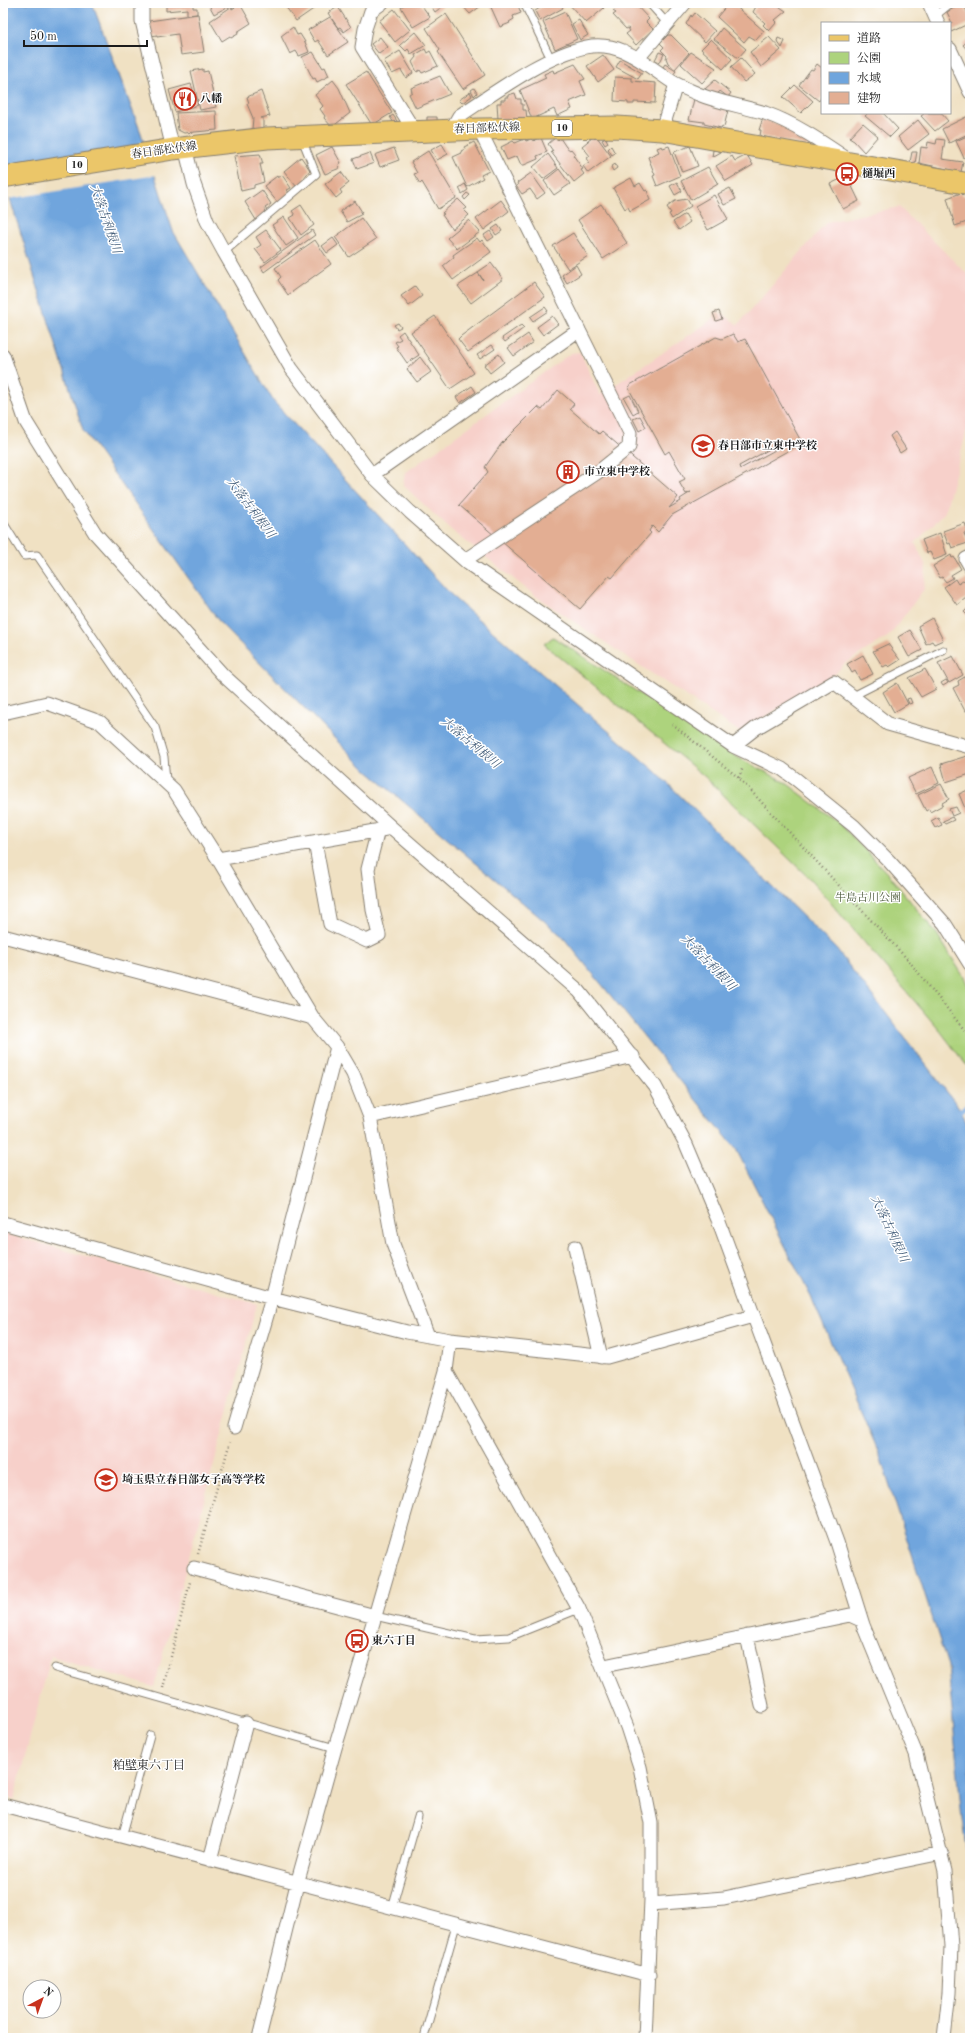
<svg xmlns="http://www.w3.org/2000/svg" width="973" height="2041" font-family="'Old Standard TT','Noto Serif JP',serif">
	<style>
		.built { fill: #f7d0ca }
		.green { fill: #add37d; stroke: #64784c }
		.water { fill: #6fa5dd; stroke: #46607c }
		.pier { fill: #f0e1c3 }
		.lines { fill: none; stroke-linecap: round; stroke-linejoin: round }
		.stream { stroke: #6fa5dd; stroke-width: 5 }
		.building { fill: #e3ae93; fill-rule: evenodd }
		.lane-casing { stroke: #867e70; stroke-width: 9 }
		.street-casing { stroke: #867e70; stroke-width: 15 }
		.primary-casing { stroke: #867e70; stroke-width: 23 }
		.path { stroke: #867e70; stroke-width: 2.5; stroke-dasharray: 1 3; stroke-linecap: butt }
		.lane { stroke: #fff; stroke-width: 7 }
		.street { stroke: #fff; stroke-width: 13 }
		.primary { stroke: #ebc669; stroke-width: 21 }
		.labels { text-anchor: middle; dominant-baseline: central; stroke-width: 3; stroke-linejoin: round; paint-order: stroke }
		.shield { fill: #fff; stroke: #606060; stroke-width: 1 }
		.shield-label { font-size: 10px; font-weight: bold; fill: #1c1c1c }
		.poi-label { font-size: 11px; font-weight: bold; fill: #1c1c1c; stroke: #fff; text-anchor: start }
		.street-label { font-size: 11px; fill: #1c1c1c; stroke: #fff }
		.park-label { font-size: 11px; fill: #4f5c3e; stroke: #fff }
		.water-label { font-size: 12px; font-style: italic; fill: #46607c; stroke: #fff }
		.neighbourhood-label { font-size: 12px; fill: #1c1c1c; stroke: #fff }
	</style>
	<rect width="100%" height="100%" fill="#fff"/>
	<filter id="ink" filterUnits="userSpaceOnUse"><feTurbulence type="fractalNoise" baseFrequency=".025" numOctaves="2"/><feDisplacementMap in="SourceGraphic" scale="8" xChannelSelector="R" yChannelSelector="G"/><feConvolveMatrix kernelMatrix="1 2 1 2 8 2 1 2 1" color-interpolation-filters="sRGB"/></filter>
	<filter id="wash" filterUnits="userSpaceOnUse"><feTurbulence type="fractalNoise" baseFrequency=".012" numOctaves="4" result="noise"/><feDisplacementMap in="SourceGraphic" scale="16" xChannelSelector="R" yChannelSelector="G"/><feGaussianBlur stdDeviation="0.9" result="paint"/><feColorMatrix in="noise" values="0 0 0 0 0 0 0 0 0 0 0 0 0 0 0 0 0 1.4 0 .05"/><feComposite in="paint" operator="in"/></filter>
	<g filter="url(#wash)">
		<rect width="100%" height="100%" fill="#f0e1c3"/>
		<path class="built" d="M899,207l71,70v141l-25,94 -30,31 11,23 -2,23 -35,47 -45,28 -9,10 -95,58 -203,-135 -87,-68 -47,-44 2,-12 166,-120 9,-1 20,43 122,-82 16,12 89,-103z
			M3,1233l254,71 -103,383 -103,-31 -37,143 -11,-3z"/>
		<path class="green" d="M553,637l184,120 48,25 55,42 48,50 49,60 28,45 5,13v78l-29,-38 -130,-152 -107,-104 -160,-132z"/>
		<path class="water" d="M3,3h89l49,130 32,98 101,171 182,198 200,172 180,177 125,161 9,21v744l-8,-55 -14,-154 -69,-213 -67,-154 -76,-150 -174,-213 -196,-166 -145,-146 -138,-194 -80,-253z"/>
		<path class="pier" d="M147,145l10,30 -149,24 -5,-15z"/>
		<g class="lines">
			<path class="stream" d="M959,1115l2,-5 9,-6"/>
		</g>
		<g id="blocks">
			<path class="building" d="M152,3h12v1l-12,1z
				M166,3h27v5h4v6l-10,1v-6l-21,2z
				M208,3h24l1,1 -19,10z
				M283,3h39l-26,18z
				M406,3h14l10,14 -17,10 -12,-20z
				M429,3h18l-12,9z
				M460,3h19l2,3 -11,8z
				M489,3h28l4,10 -8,3 1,3 -5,3 1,1 -10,4z
				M548,3h12l3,5 -23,13 -5,-10z
				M568,3h33l3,5 -18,15z
				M622,3h12l15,16 -3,3 7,7 -17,16 -10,-11 4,-3 -2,-3 -2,1 -13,-14 3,-2 -3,-2z
				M729,3l1,2 2,-2 32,28 -8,9 -7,-4 -5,6 -27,-25z
				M758,3h16l12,8 -11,9 2,2 -8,9 -6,-6 2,-2 -12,-11z
				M963,3l7,15v5l-19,9 -1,-8 2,-1 -5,-11z
				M240,4l11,19 -14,9 1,2 -7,4 -1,-2 -8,5 -12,-20 21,-14 1,2z
				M338,7l13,20 -7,5 -4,-5 -2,1 -10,-15z
				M394,9l16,21 -15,12 -16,-21z
				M565,12l12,27 -22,10 -12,-27z
				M695,13l20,18 -10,11 -19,-18 5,-9 1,2z
				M198,14l6,38 -23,3 -3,-21 -21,3v-2l-6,1 -2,-15z
				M446,14l39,61 -22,14 -25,-37 2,-2 -14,-22z
				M330,17l18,25 -20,13 -10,-15 -3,2 -7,-12z
				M579,20l9,15 -8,5 -8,-16z
				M293,27l4,8 3,-1 5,8 4,10 -10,4 -3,-5 -6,3 -9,-18z
				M722,28l24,21 -8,9 -24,-19z
				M415,32h1l10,13 -15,9 -3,-5 -2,2 -6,-6z
				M668,35h3l18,18 -14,16 -7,-6 -2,-5 1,-2 -6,-6 3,-3 -4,-4z
				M380,37l8,10 -9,7 -8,-10z
				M769,37l12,13 -20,17 -11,-15z
				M778,38l7,3 -3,7 -5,-7z
				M711,39l21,20 -9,10 -22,-20z
				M970,39v14l-7,-8z
				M425,49l2,4 3,-2 8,15 -16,7 -2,-3 -3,2 -5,-10 4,-5 -1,-2z
				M400,51l13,22 -7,5 -5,-8 -9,4 -8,-13z
				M313,52l10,16 2,-1 4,9 -12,6 -2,-4 -2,1 -11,-22z
				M659,52l5,2 -4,8 -5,-2z
				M691,52l25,16 -14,15 -21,-19z
				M603,55l11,15 -16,12 -11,-16z
				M741,58l14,16 -11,8 -13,-15z
				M620,60l22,13 -4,6 -22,-12z
				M575,64l10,15 -5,2 6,14 -17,7 3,7 -15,7 -3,-7 -22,10 -12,-29 26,-12 -2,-4 9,-4 1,3z
				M665,64l11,7 -3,4 -10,-8z
				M817,64l5,4v28l-3,5 -20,-16 12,-16 2,1z
				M203,69v3l5,-1 8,36 -16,3 -9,-39z
				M366,72l26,41 -20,12 -26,-41z
				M440,76l10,18 -34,14 -7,-14 3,-2 -1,-4z
				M615,77l17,1v3l24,2 -1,20 -21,-1v2h-6v-2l-14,-1z
				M333,80l6,8 11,25 -18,14 -8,-9 1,-2 -5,-7 3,-3 -8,-11z
				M715,80l16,13 -3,4 -8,-6 -4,5 -11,-7z
				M191,84l7,21 -23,7 -6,-22z
				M795,85l18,16 -12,12 -18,-16z
				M474,88l3,5 -3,3 -3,-6z
				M261,91l9,25 -10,2h3v11h-11l1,-11 -6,-14 2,-1 -2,-6z
				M470,92l2,4 -10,7 -3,-3z
				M515,93l2,6h4v5h2v6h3l1,9h-29l-1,-16h4v-3h4v-3h3v-2z
				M694,99l34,11 -4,17 -2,-1 -1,2 -17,-4v-2l-15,-2z
				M216,111l1,19 -33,3 -6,-3 -2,-17z
				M868,113h15l15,16 -8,8 -25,-21z
				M925,113h16l7,8 -13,10 -14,-15z
				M393,115l4,6 -3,2 -4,-6z
				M968,116h2v17l-21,10 -7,-14z
				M427,117h10v5l-10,1z
				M763,118l6,1 -1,2 16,4 13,7 -1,3 15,4 -2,7 -49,-10 1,-6h-2z
				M918,120l11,14 -21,16 -10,-13z
				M863,123l15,13 -14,16 -10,-11 -5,-3z
				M967,136l3,4v15l-6,3 -8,-17z
				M556,137l2,3 2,-2 6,9 4,3 1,-1 4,5 -2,1 10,14 -2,1 3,4 -10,8 -23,-30 2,-1 -5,-7z
				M593,137l2,2 2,-2 14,19 -23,17 -5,-7 6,-4 -2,-4 3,-2 -8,-10z
				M541,138l6,14 -10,4 1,3 -14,6h-3l-4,-9 -10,4 -6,-13 12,-6 2,2 10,-4 1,2 5,-2 2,2z
				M606,138l2,5 -3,2 -3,-5z
				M937,139l8,1 -3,19 21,3 -2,10 -42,-9 2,-16 6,1 1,-6 8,2z
				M474,142l15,29 -8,4 2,3 -16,9 -14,-30 9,-4 -1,-2 4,-2 -1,-2z
				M442,144l6,10 -11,6 -6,-10z
				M611,146l4,7 -3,2 -4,-6z
				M662,146l1,2 6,-2 11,30 -23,10 -4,-10 2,-1 -7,-18 11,-5 -2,-4z
				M690,146l8,20 -16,6 -8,-20z
				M332,147l9,16 -2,1 1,4 -15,6 -9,-19z
				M394,148l5,12 -19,7 -5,-12z
				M713,150l8,1v1l-9,5z
				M428,151l28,47 -18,11 -16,-27 -2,2 -6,-10 3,-1 -6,-11z
				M912,152h5l-2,11 -5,-1z
				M370,153l4,10 -17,6 -4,-10z
				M260,154l3,10h-3l4,18 -10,3v3l-13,3 -7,-35z
				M548,154l10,14 -15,11 -10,-12z
				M747,155l6,10 -27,16 -10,-15 16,-10 3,5z
				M301,157l9,13 -6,8 3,3 -8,6 -2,-2 -1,1 -12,-15z
				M615,164l2,4 -4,3 -2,-4z
				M708,167l10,17 -27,16 -10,-19z
				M559,169l11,15 -16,11 -10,-14z
				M341,172l8,11 -9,7 2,3 -6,5 -11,-14z
				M531,173l14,20 -8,6 -7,-10 -8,5 -6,-8 2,-1 -1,-2z
				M282,175l9,13 -4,2 3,4 -12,9 -14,-17 13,-10 1,2z
				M847,176l12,25 -16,8 -13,-25z
				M631,178l4,8 5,-3 5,8 2,-1 3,10 -20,11 -2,-4 -3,2 -12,-21z
				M677,182l5,9 -7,4 -5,-9z
				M465,184l3,6 -6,4 -3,-6z
				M730,188l6,11 -12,6 -6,-11z
				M262,190l9,14 -6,4 3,4 -12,8 -11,-18z
				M467,193l3,2 -5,5 -2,-3z
				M961,193l3,3 3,-1 3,11v15l-15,5 -8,-28z
				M714,195l14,24 -20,11 -13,-24z
				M458,199l9,9 -3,2 5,5 -17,14 -10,-14 2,-1 -2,-1z
				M687,199l4,7 -19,13 -3,-5 2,-1 -4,-6 8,-6z
				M501,200l8,11 -25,19 -8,-11z
				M355,201l7,11h-2l2,2 -15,8 -7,-11z
				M601,204l26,39 -24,16 -25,-39z
				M301,205l13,20 -13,10 -11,-17 5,-3 -3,-4z
				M685,214l5,8 -11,8 -6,-8z
				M284,217l14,21 -12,8 -14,-21z
				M361,218l15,21 -27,18 -14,-20z
				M469,220l11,12 -23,17 -10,-11z
				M498,225l4,6 -6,4 -4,-6z
				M266,230l15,20 -16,12 -10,-13 6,-4 -5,-8z
				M312,230l3,5 -51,37 -3,-5z
				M490,231l4,6 -6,4 -4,-6z
				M573,233l15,23 -20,13 -15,-23z
				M333,238l5,7 -11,8 -5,-7z
				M477,238l3,4 2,-2 9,12 -38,28 -10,-14 11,-9 -1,-2z
				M315,240l16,24 -43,31 -10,-15 3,-3 -6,-9z
				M491,263l12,16 -32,24 -13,-17 20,-13 5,7 -5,-8z
				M576,265l5,9 -14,9 -5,-8z
				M534,282l11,15 -77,55 -10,-13 3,-3z
				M415,286l7,10 -13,10 -8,-10z
				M545,307l3,4 -15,10 -3,-4z
				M719,311l3,8 -6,2 -3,-8z
				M435,316l39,57 -24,16 -39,-57z
				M552,316l6,8 -15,11 -6,-8z
				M398,323l3,4 -4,2 -3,-4z
				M521,325l3,3 -19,14 -3,-4z
				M403,331l16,24 -12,8 -11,-16 2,-1 -3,-4 6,-3 -3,-4z
				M528,334l5,8 -19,14 -6,-8z
				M733,334l5,8 7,-3 57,104 -130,72 -14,17 -6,-6 -3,5 2,2 -39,45 -3,-2 -29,33 -121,-104 29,-33 -3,-5 17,-24 36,-36 4,3 16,-20 16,14 -4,5 29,25 3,-3 76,66 -9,11 12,-7 -1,-2 11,-7 -5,2 -7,-12 6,-3 -16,-28 -4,3 -36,-65 1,-4 86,-48 6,2zM788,439l2,3 -50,27 -1,-3z
				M492,345l3,4 -15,10 -3,-4z
				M499,354l5,8 -14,11 -6,-8z
				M420,357l11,15 -14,10 -10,-13z
				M472,386l4,6 -16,11 -4,-6z
				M630,395l8,16 -5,3 -9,-16z
				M640,416l6,11 -7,4 -6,-12z
				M895,432l11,17 -6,4 -10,-17z
				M965,523l3,9 -4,1 4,10 -16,5 -2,-5 -2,1 -5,-13z
				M940,533l7,22 -13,5 -4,-8 -3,1 -5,-13z
				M951,555l1,3 2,-1 7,12 -10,6 2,3 -7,4 -4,-5 -2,1 -7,-12z
				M955,579l3,5 8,-5 4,7v9l-13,10 -13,-18z
				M970,606v12l-6,-6z
				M932,618l11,22 -9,4 -2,-3 -6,3 -8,-18z
				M910,630l12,20 -13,7 -11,-20z
				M888,644l12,16 -11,7 -2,-2 -4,2 -10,-16z
				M863,655l10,19 -13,6 -5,-9 -3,2 -5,-9z
				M953,656l10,19 -14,8 -11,-20z
				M925,669l11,20 -15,8 -12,-19z
				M968,675l2,4v30l-5,2 -12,-23 6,-3 -1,-4z
				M946,680l2,3 -5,3 -2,-3z
				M897,683l11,21 -14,8 -11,-20z
				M910,698l2,5 -3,1 -2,-5z
				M970,755v19l-24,8 -5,-18z
				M932,767l7,16 -23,11 -8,-16z
				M941,784l8,15 -7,4 1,2 -13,7 -1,-3 -3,2 -8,-16z
				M970,789v23l-3,1 -8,-19z
				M956,807l3,6 -7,3 -3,-7z
				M938,817l4,8 -7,3 -4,-7z
				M952,817l2,3 -9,4 -2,-3z"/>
		</g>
	</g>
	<g filter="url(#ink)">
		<use href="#blocks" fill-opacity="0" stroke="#867e70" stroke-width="1"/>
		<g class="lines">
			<g class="lane-casing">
				<path id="lane" d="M524,3l27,56
					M649,3l18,20
					M935,16l16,-13
					M224,252l92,-78 -14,-35
					M3,522l21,34 13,-1 118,172 9,30 2,24
					M853,696l90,-46
					M375,1616l100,23 34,-2 70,-28
					M55,1668l280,80
					M122,1837l28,-102
					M392,1908l26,-91
					M425,2034l31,-109"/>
			</g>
			<g class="street-casing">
				<path id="street" d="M142,3v18l31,128
					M382,3l-11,8 -6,18 -3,18 53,85
					M929,3l9,20
					M950,49l20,43
					M639,57l46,-54
					M451,130l8,-14c37,-24 85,-60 127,-69 34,-7 59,17 85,34 8,5 18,9 27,13 22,9 45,12 67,19 29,10 57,29 82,46
					M662,130l14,-46
					M185,147l9,37 13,37 17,31 67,116 81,107 38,37 59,52 264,182 49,23 15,11 57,46 35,35 56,63 25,40
					M3,355l23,67 69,111 128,142 169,153 187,163 76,95 31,58 33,78 118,320 26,83 53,129 29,117 6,75 -2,47 -5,45
					M372,475l207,-145
					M970,557l-4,2 4,7
					M465,560l133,-88 31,-25 1,-14 -151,-304
					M3,713l44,-10 53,19 74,68 44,69 95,159 24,29 16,27 17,43 23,127 35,92
					M733,746l23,-18 78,-46 54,42 82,23
					M315,842l15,82 37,17 12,-6 -6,-25 -5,-41 10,-39
					M218,859l168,-30
					M3,936l310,82
					M370,1117l263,-61
					M3,1223l269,75 135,34 43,8 157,17 146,-41
					M575,1247l26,110
					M446,1371l133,238 48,118 13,40 11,56v77l-6,138
					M234,1428l38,-130 65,-251
					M194,1568l181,48
					M747,1636l15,70
					M604,1666l246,-51 11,5
					M3,1805l646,170
					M210,1860l36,-137
					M651,1904l73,-6 218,-45
					M259,2038l38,-154 38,-136 40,-132 71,-245 4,-31"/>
			</g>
			<g class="primary-casing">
				<path id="primary" d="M3,177l170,-28 94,-11 212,-9 138,-2 45,3 308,54"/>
			</g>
			<path class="path" d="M672,724l67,54 170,183 61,76
				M739,778l4,-11
				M198,1554l32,-112
				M163,1688l27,-106"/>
			<use href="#lane" class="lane"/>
			<use href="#street" class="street"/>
			<use href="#primary" class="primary"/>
		</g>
	</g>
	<defs>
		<g id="restaurant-ring" transform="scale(1.15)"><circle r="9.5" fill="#fff" stroke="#c8321e" stroke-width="1.5"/><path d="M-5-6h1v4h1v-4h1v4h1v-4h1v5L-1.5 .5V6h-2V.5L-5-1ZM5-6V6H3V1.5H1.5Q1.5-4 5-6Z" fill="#c8321e"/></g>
		<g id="bus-ring" transform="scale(1.15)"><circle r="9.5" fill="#fff" stroke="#c8321e" stroke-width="1.5"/><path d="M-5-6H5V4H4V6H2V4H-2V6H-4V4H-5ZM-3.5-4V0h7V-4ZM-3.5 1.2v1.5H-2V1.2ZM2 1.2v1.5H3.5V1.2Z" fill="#c8321e"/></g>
		<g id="school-ring" transform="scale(1.15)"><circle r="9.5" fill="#fff" stroke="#c8321e" stroke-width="1.5"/><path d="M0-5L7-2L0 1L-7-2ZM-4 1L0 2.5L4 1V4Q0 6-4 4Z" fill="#c8321e"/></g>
		<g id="building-ring" transform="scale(1.15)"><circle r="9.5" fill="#fff" stroke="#c8321e" stroke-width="1.5"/><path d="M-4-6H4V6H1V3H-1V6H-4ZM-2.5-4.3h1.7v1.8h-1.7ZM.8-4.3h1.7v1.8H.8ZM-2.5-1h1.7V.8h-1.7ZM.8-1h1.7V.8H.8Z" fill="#c8321e"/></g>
	</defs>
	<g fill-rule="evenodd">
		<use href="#restaurant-ring" x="185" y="99"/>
		<use href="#bus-ring" x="847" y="174"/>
		<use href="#school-ring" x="703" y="446"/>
		<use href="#building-ring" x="568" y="472"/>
		<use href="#school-ring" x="106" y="1480"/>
		<use href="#bus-ring" x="357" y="1641"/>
	</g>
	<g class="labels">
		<g class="shield">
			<rect x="552" y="120" width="20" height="16" rx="3"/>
			<rect x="67" y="157" width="20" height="16" rx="3"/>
		</g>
		<g class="shield-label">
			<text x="562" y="128">10</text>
			<text x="77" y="165">10</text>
		</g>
		<g class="poi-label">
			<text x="200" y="99">八幡</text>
			<text x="862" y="174">樋堀西</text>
			<text x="718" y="446">春日部市立東中学校</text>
			<text x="584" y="472">市立東中学校</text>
			<text x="122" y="1480">埼玉県立春日部女子高等学校</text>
			<text x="372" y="1641">東六丁目</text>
		</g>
		<g class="street-label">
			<text transform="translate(487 129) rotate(-2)">春日部松伏線</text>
			<text transform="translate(164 151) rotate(-8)">春日部松伏線</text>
		</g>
		<g class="park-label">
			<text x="868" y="898">牛島古川公園</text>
		</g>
		<g class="water-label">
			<text transform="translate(105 219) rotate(71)">大落古利根川</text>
			<text transform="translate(250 508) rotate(53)">大落古利根川</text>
			<text transform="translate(470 743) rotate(40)">大落古利根川</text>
			<text transform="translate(708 963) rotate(46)">大落古利根川</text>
			<text transform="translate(889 1229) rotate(65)">大落古利根川</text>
		</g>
		<g class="neighbourhood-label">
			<text x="149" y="1766">粕壁東六丁目</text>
		</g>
	</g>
	<rect width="973" height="2041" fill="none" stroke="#fff" stroke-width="16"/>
	<rect x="821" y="22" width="130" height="92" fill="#ffffff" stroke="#a4a4a4"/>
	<rect x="829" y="35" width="20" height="6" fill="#ebc669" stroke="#a4a4a4"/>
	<text x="857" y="42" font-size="12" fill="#1c1c1c">道路</text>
	<rect x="829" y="52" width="20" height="12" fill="#add37d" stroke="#a4a4a4"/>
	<text x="857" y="62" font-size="12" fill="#1c1c1c">公園</text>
	<rect x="829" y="72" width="20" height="12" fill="#6fa5dd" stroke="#a4a4a4"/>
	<text x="857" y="82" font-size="12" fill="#1c1c1c">水域</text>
	<rect x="829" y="92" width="20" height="12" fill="#e3ae93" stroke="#a4a4a4"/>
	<text x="857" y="102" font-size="12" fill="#1c1c1c">建物</text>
	<g transform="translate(42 1999) rotate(41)"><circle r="19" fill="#ffffff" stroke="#a4a4a4"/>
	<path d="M0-3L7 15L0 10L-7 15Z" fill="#c8321e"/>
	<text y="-6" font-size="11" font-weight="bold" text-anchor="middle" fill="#1c1c1c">N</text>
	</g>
	<path d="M24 40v6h123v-6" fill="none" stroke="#1c1c1c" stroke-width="2"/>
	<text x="30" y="40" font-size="12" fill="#1c1c1c" stroke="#ffffff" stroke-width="3" paint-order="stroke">50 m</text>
</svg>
